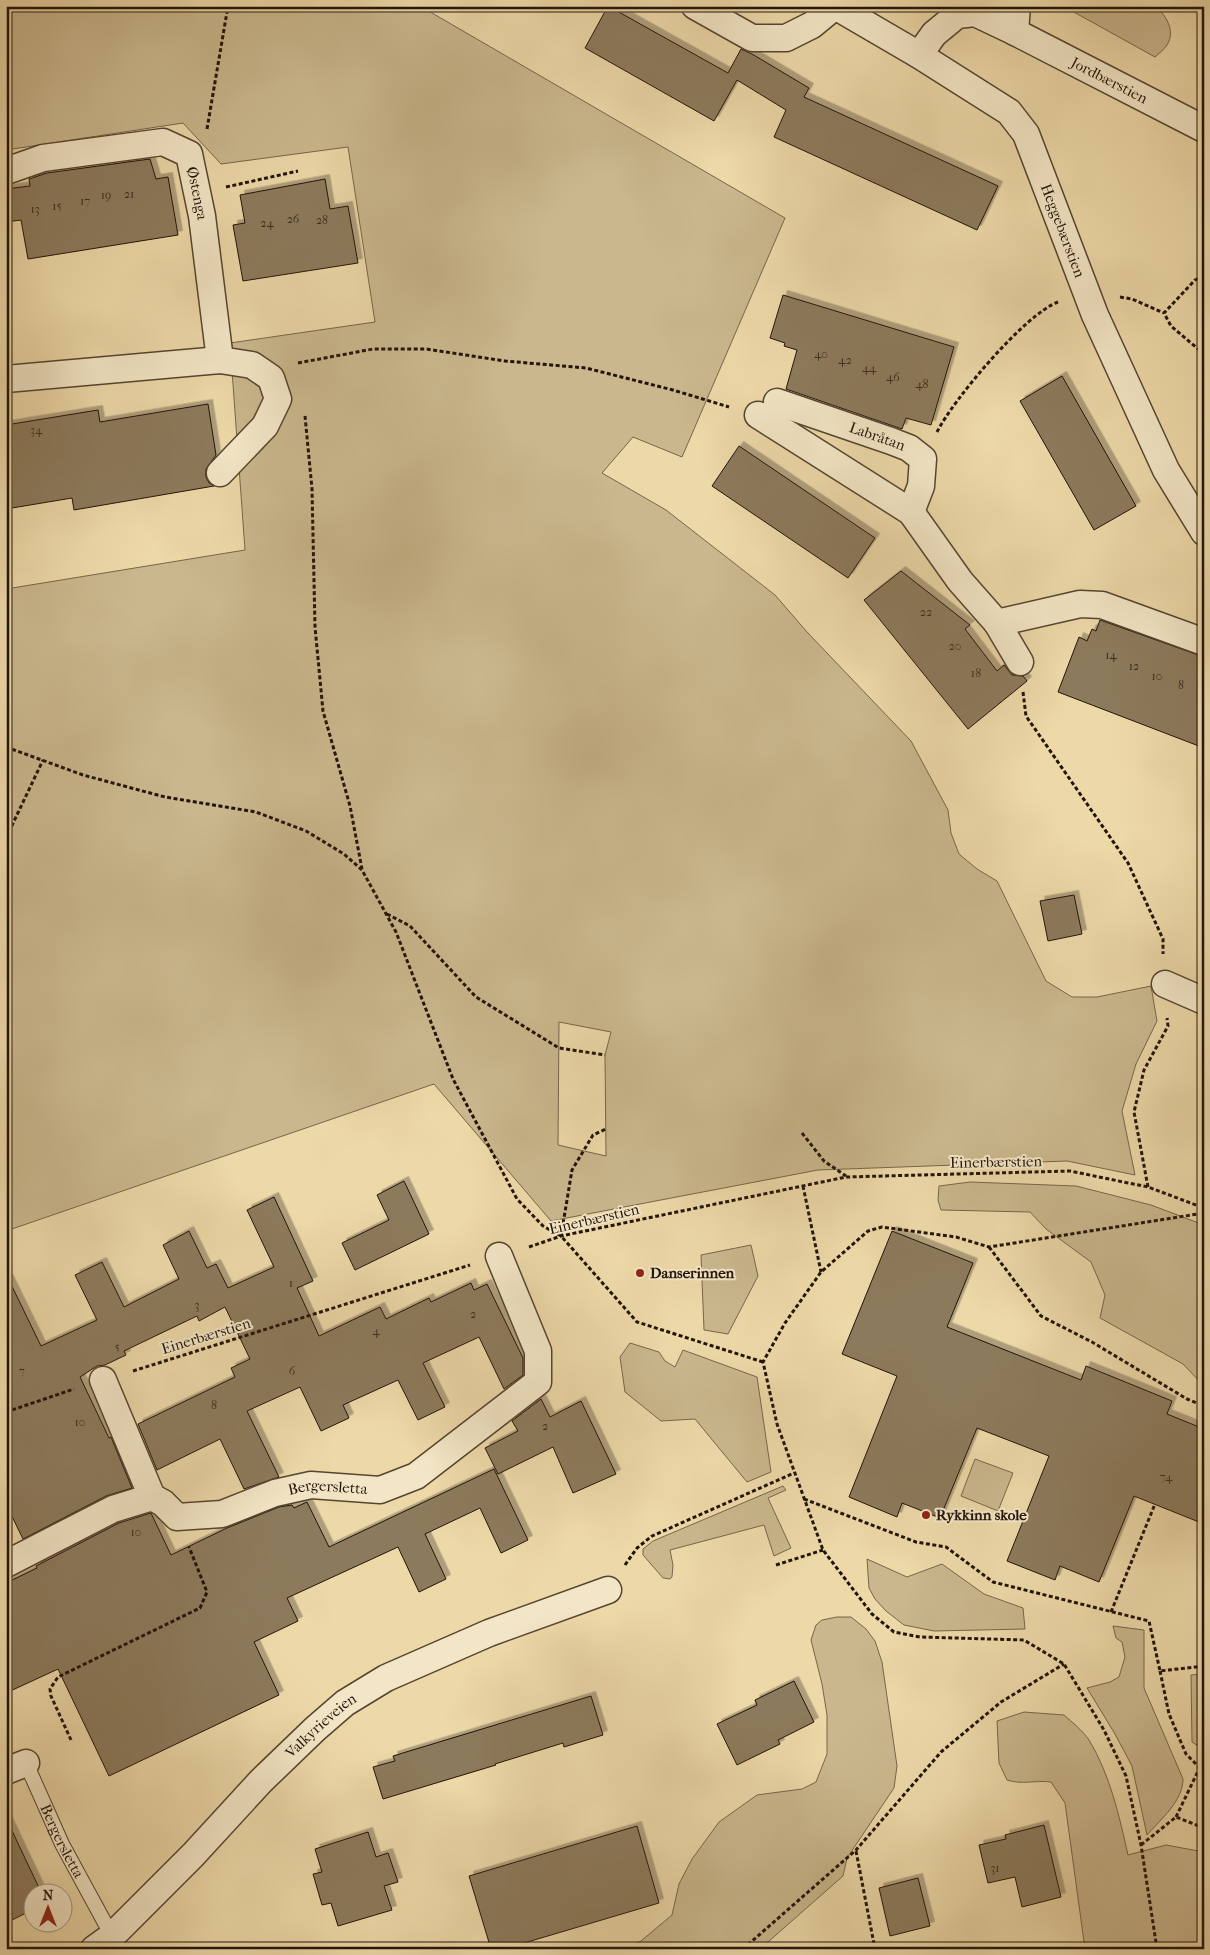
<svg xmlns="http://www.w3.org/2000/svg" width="1210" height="1955" font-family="'IM FELL French Canon',serif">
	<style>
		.green { fill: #cab78d; stroke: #76664b; fill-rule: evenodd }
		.building { fill: #8c7a5c; stroke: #221409; filter: url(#shadow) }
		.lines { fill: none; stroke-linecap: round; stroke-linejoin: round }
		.lane-casing { stroke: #554531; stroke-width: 16 }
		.street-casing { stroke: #554531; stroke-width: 29 }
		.path { stroke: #221409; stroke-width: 3; stroke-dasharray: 4 2.5; stroke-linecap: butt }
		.lane { stroke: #f3e6c6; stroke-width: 14 }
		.street { stroke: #f3e6c6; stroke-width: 26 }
		.poi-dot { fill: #8f2418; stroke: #f3e6c6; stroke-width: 2 }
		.labels { text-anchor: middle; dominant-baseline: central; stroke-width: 4; stroke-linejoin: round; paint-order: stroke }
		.number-label { font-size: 12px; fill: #3c2e1e }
		.street-label { font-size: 15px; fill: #221409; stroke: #f3e6c6 }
		.poi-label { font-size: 15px; font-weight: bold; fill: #221409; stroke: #f3e6c6; text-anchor: start }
	</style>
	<defs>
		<filter id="shadow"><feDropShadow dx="4.5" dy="-4.5" stdDeviation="0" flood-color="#0004"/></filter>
	</defs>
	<rect width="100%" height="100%" fill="#edd8a8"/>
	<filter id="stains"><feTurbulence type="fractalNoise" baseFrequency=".004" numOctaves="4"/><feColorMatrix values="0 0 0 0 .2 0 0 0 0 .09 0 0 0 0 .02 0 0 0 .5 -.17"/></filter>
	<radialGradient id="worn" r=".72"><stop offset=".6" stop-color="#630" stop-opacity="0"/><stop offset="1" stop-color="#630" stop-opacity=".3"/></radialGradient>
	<path class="green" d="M6,6h414l365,212 -103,239 -49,-20 -31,36 64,37 109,85 32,37 104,109 37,69 3,23 8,21 18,15 20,12 49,100 26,16h25l54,-11 6,35 -21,43 -14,47 13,64 -68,-14 -249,9 -267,51 -117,-137 -428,147v-642l239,-39 -15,-207 145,-21 -27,-175 -127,17 -38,-41 -177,27zM559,1022l52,10 -6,23 1,101 -48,-11z
		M1063,6h92c11,9 21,25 12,39 -3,5 -8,8 -12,12z
		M970,1182l106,4 75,19 53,20v161l-21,-22 -83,-46 5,-23 -14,-33 -45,-33 -16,-17 -89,-2 -3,-10 1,-14z
		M751,1245l7,31 -30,58 -24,-4 -3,-75z
		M630,1343l29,9 6,9 10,6 8,-17 74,27 14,95 -24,10 -52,-63 -34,2 -36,-29 -5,-35z
		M975,1459l38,14 -15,38 -37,-15z
		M783,1486l3,4 -18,8 23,50 -17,8 -10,-31 -94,25 3,15 -1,12 -2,2 -7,-1 -20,-23v-6l10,-8z
		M867,1559l40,18 35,-13 42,30 39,14 2,21 -91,2 -30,-6 -18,-14 -11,-12 -6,-11z
		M837,1617h14l15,12 9,12 7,21 15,104 -3,22 -47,70 -4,18 -83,73h-138l19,-8 31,-26 7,-31 13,-25 27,-37 38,-27 45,-6 14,-7 11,-28v-39l-5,-31 -11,-44 5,-15 6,-5z
		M1113,1626l31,4v58l39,91c0,22 -22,40 -36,56l-15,-69 -17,-32 -28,-46 23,-6 9,-5 6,-20 -3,-15 -6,-4z
		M1204,1674v76l-12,-8 -1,-67z
		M1024,1712l40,3c8,7 19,16 25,25 21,35 30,75 39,115l38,-10 38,7v97h-119l-20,-146 -14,-21c-16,-2 -29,3 -44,-2l-8,-17 -2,-42z"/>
	<path class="building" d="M608,6l120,67 13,-24 11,5 57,34 -5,9 194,89 -21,44 -203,-93 12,-27 -49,-30 -23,41 -129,-73z
		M150,159l6,20 12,-2 10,58 -150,24 -7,-39 -15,2v-33l24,-3 -1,-7 18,-6z
		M325,179l5,30 18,-3 10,57 -115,18 -10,-56 12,-2 -5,-28z
		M783,295l171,52 -23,78 -25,-7 -4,11 -116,-40 11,-39 -13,-4 1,-3 -15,-5z
		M1062,376l74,130 -42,24 -74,-129z
		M208,404l8,51 -10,14v8l3,6 5,3 -140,24 -2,-12 -66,11v-84l92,-15 2,12z
		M739,446l136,92 -27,40 -136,-92z
		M901,571l69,54 -5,4 32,42 7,-6 8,10 11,1 4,5 -59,48 -104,-129z
		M1100,620l104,37v91l-146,-56 21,-55 8,4 5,-12 4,2z
		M1074,895l8,39 -34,7 -8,-40z
		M404,1181l25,53 -74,36 -13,-27 47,-23 -12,-25z
		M274,1197l39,84 -16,7 22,48 61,-29 6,12 43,-21 2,4 40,-19 3,7 13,-6 36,74v17l-19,14 -25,-52 -56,26 22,44 -27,13 -20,-40 -55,25 6,13 -28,13 -21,-44 -53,24 32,66 -35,12 -24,-50 -63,31 -19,-46 97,-47 -4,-9 19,-9 -25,-52 -26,14 -2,-5 -73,35 2,4 -21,10 -8,1 -17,11 29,61 2,-1 21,51 -26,8 -83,43 -17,-35v-230l35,72 56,-26 -22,-45 27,-13 22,45 55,-28 -16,-34 26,-14 18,37 9,-4 12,24 46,-21 -27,-57z
		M892,1231l81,32 -26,64 134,53 5,-14 86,35 -5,13 37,15v95l-70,-28 -35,86 -39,-16 -5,14 -48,-19 42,-105 -72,-28 -37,90 -38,-15 -5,14 -48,-20 48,-121 -55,-22z
		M541,1399l9,18 31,-16 35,73 -43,19 -20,-46 -55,27 -13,-26 33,-17 -6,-10z
		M494,1469l34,71 -27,13 -21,-45 -55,26 21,45 -27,13 -21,-45 -111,51 11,23 -44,21 25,53 -170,81 -51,-107 -52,24v-110l31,-15 -1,-2 83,-43 32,-10 20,42 56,-27 52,-21 13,-2 2,3 13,-6 22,45z
		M794,1681l20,41 -36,18 2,4 -43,21 -20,-41 40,-19 -2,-5z
		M591,1696l12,39 -39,12 -1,-4 -68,21 1,1 -113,34 -10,-32 22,-6 -2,-5z
		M6,1818l35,74h-9v18l-26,13z
		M1044,1825l17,72 -39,10 -7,-30 -27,6 -9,-38 27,-6 -1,-4z
		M637,1826l22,77 -155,46h-13l-22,-73z
		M368,1832l8,25 12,-4 10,29 -14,4 8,24 -54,16 -7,-23 -9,2 -9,-31 9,-2 -7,-23z
		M918,1878l12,48 -40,10 -11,-48z"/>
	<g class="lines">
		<g class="lane-casing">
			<g id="lane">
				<path id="s1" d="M26,1763l36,81 50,92"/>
			</g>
		</g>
		<g class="street-casing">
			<g id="street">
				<path d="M695,6l57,32h34l26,-13 23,-19"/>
				<path id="s2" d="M835,6l84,49 90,57 17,22 69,181 71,155 38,62"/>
				<path d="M1015,32l2,-26"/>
				<path id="s3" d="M919,55l15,-21 23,-19 18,-2 40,19 189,97"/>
				<path id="s4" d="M6,171l37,-13 120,-16 26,12 13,62 18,144"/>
				<path d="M6,379l214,-19 32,5 19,13 7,21 -13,27 -45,47"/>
				<path id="s5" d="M777,402l114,39 18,7 14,11 -2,27 -10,26"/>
				<path d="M758,415l153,97 49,69 37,42 23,39"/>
				<path d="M997,623l83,-19 22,1 102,37"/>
				<path d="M1165,984l39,17"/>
				<path d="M103,1380l49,117"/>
				<path id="s6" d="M6,1564l107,-55 39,-12 11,6 14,14 45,-3 53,-21 36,-8 69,5 36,-14 122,-94v-31l-39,-95"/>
				<path d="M6,1771l20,-8"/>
				<path id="s7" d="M94,1949l18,-13 81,-81 68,-74 54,-52 30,-26 41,-25 103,-45 119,-43"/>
			</g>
		</g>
		<path class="path" d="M207,129l21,-123
			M226,187l72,-16
			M1204,276l-9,4 -31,33 7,13 33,28
			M1120,297l12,2 32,14
			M298,363l75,-14h53l79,12 81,7 87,22 56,17
			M305,416l7,73 3,138 8,84 27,95 12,63
			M937,432c16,-32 88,-118 121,-130
			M1023,692l3,24 102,147 35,76v15
			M6,747l77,28 82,22 91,15 50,19 38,23 18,16 34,62 57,147 64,120 26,27 18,10 76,86 126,40
			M6,838l37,-78
			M387,914l23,12 66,71 83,51 46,7
			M802,1133l22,28 22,15
			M803,1186l18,86
			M1148,1187l-14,-75 10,-42 24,-44 -1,-8
			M561,1236l11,-66 21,-35 13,-6
			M529,1247l32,-11 285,-59 224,-6 78,16 56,21
			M989,1247l52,69 51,26 95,57 17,7
			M133,1371l337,-106
			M6,1412l68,-23
			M804,1499l112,43 30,5 47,35 156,39 11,50 44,-5
			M625,1565l12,-17 15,-12 142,-63
			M776,1565l47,-15
			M1111,1612l44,-108
			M1160,1671l9,43 17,40 18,18
			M71,1740l-20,-44 -1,-7 8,-12 142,-69 7,-16 -18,-45
			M1176,1817l24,-50
			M1141,1845l35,-28 28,11
			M856,1851l19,98
			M743,1949l113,-99 85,-98 60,-50 63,-38
			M1157,1949l-16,-104 -15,-69 -22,-46 -40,-66 -40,-24 -104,-3 -26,-5 -22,-18 -49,-64 -46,-126 -14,-62 22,-39 36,-51 47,-41 14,-4 74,10 33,10 215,-34"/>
		<use href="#lane" class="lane"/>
		<use href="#street" class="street"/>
	</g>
	<g class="poi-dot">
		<circle cx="640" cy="1273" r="5"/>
		<circle cx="926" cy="1515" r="5"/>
	</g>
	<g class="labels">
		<g class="number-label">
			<text x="129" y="194">21</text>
			<text x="106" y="195">19</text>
			<text x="85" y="201">17</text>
			<text x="57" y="206">15</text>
			<text x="35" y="209">13</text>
			<text x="293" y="219">26</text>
			<text x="322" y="220">28</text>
			<text x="267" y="223">24</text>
			<text x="821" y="354">40</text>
			<text x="845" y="360">42</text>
			<text x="869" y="368">44</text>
			<text x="893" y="377">46</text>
			<text x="922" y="384">48</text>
			<text x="36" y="430">34</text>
			<text x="926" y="612">22</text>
			<text x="955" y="646">20</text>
			<text x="1111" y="655">14</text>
			<text x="1134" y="666">12</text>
			<text x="976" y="673">18</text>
			<text x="1157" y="676">10</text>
			<text x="1181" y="685">8</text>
			<text x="291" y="1283">1</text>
			<text x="197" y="1305">3</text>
			<text x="473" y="1314">2</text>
			<text x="376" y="1331">4</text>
			<text x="117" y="1347">5</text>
			<text x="22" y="1371">7</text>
			<text x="292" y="1371">6</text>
			<text x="214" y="1405">8</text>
			<text x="80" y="1422">10</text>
			<text x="545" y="1426">2</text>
			<text x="1166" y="1477">74</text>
			<text x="136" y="1532">10</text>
			<text x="995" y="1868">31</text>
		</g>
		<g class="street-label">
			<text stroke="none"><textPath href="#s3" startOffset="224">Jordbærstien</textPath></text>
			<text stroke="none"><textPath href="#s4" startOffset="229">Østenga</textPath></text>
			<text stroke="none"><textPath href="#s2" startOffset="335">Heggebærstien</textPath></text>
			<text stroke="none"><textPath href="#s5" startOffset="106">Labråtan</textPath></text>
			<text transform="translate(996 1162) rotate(-1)">Einerbærstien</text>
			<text transform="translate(594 1219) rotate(-13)">Einerbærstien</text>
			<text transform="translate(206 1336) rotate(-17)">Einerbærstien</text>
			<text stroke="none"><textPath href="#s6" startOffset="349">Bergersletta</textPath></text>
			<text stroke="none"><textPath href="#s7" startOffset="319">Valkyrieveien</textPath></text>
			<text stroke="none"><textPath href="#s1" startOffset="86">Bergersletta</textPath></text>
		</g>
		<g class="poi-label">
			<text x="650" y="1273">Danserinnen</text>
			<text x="936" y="1515">Rykkinn skole</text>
		</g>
	</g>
	<rect width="1210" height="1955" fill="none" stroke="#edd8a8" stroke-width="25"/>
	<rect x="8" y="8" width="1195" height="1940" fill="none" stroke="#221409" stroke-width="2.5"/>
	<rect x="12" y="12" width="1185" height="1930" fill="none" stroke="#221409"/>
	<g transform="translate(48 1908)"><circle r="24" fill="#f3e6c6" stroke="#9f927a"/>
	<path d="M0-4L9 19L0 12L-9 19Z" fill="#8f2418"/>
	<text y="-8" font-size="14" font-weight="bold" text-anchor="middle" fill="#221409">N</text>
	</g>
	<rect width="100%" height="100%" filter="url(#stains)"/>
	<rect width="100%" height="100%" fill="url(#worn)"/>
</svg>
